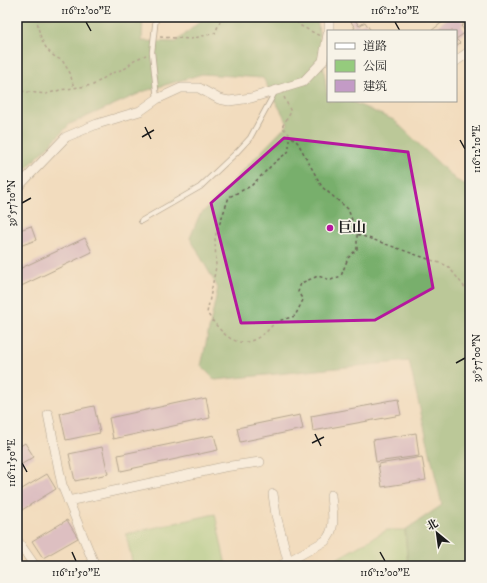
<svg xmlns="http://www.w3.org/2000/svg" width="487" height="583" font-family="'IM FELL DW Pica','Noto Serif SC',serif">
	<style>
		.green { fill: #95cb7d; stroke: #58744c }
		.forest { fill: #78af6c; stroke: #4a6644 }
		.building { fill: #c39bc6 }
		.lines { fill: none; stroke-linecap: round; stroke-linejoin: round }
		.service-casing { stroke: #675f55; stroke-width: 6 }
		.minor-casing { stroke: #675f55; stroke-width: 10 }
		.path { stroke: #675f55; stroke-width: 1.5; stroke-dasharray: 3 3; stroke-linecap: butt }
		.service { stroke: #fff; stroke-width: 4.5 }
		.minor { stroke: #fff; stroke-width: 9 }
		.marked { fill: none; stroke: #b5179e; stroke-width: 3; stroke-linejoin: round }
		.ticks { fill: none; stroke: #1c1c1c; stroke-width: 1.5 }
		.poi-dot { fill: #b5179e; stroke: #f7f3e8; stroke-width: 1.5 }
		.labels { text-anchor: middle; dominant-baseline: central; stroke-width: 3.5; stroke-linejoin: round; paint-order: stroke }
		.poi-label { font-size: 14px; font-weight: bold; fill: #1c1c1c; stroke: #f7f3e8; text-anchor: start }
		.neatline { fill: none; stroke: #1c1c1c; stroke-width: 1.5 }
		.ticks-label { font-size: 10px; text-anchor: middle; fill: #1c1c1c }
	</style>
	<rect width="100%" height="100%" fill="#f7f3e8"/>
	<filter id="ink" filterUnits="userSpaceOnUse"><feTurbulence type="fractalNoise" baseFrequency=".025" numOctaves="2"/><feDisplacementMap in="SourceGraphic" scale="8" xChannelSelector="R" yChannelSelector="G"/><feConvolveMatrix kernelMatrix="1 2 1 2 8 2 1 2 1" color-interpolation-filters="sRGB"/></filter>
	<filter id="wash" filterUnits="userSpaceOnUse"><feTurbulence type="fractalNoise" baseFrequency=".012" numOctaves="4" result="noise"/><feDisplacementMap in="SourceGraphic" scale="16" xChannelSelector="R" yChannelSelector="G"/><feGaussianBlur stdDeviation="0.9" result="paint"/><feColorMatrix in="noise" values="0 0 0 0 0 0 0 0 0 0 0 0 0 0 0 0 0 1.4 0 .05"/><feComposite in="paint" operator="in"/></filter>
	<g filter="url(#wash)">
		<rect width="100%" height="100%" fill="#f2dcbe"/>
		<path class="green" d="M215,514l11,52h-93l-7,-32z
			M387,530h18l3,36h-84z"/>
		<path class="forest" d="M17,17h126l-1,24 34,1 29,-25h112l11,84h22l44,19 62,60 14,7v379h-62l-3,-36 37,-25 -33,-144 -194,19 -14,-14 17,-78 -28,-50 9,-22 89,-92 -25,-46 -61,-4 -57,17 -75,33 -53,54z"/>
		<g id="blocks">
			<path class="building" d="M449,17h10l5,7 -3,2 5,6 -10,7 4,4 -4,3v-15h-25z
				M354,18l5,8 6,-4 6,9h-20l4,-3 -5,-8z
				M31,226l5,14 -19,7v-16z
				M85,238l7,14 -75,36v-18z
				M206,397l4,21 -97,21 -4,-21z
				M398,400l3,15 -88,16 -2,-15z
				M94,406l6,27 -34,7 -6,-27z
				M300,415l3,14 -63,13 -3,-14z
				M416,433l3,23 -43,6 -3,-22z
				M214,435l4,15 -97,21 -3,-16z
				M25,443l9,14 -17,10v-19z
				M102,447l6,27 -33,7 -6,-27z
				M422,457l4,23 -44,7 -4,-23z
				M47,474l9,15 -39,24v-21z
				M67,520l11,18 -35,20 -11,-17z"/>
		</g>
	</g>
	<g filter="url(#ink)">
		<use href="#blocks" fill-opacity="0" stroke="#675f55" stroke-width="1"/>
		<g class="lines">
			<g class="service-casing">
				<path id="service" d="M156,17l-4,35 5,47
					M141,221l59,-34 37,-35 13,-14 25,-46"/>
			</g>
			<g class="minor-casing">
				<path id="minor" d="M329,17v14
					M456,61l14,-10
					M17,188l49,-51 31,-13 43,-13 17,-12 24,-11h18l20,11 10,2 22,-3 52,-16 20,-21 5,-27
					M48,414l14,71 33,81
					M273,494l3,21 12,46
					M68,501l156,-34 36,-5
					M17,540l18,26
					M280,566l45,-25c12,-12 7,-30 6,-46"/>
			</g>
			<path class="path" d="M37,17c1,17 7,37 25,43l8,13 4,15
				M292,17l9,9 19,10
				M160,37l31,2 24,-6 7,-16
				M17,94l2,-3 27,3 14,-4 33,-5 19,-12 14,-5 8,-8 12,-5
				M284,97l7,15 -9,15 16,16 24,44 26,22 9,25 91,32 22,28
				M289,133v18l-15,12 -23,23 -22,11 -14,40 1,30 -9,46c16,22 31,42 59,19 3,-2 5,-6 9,-9 5,-3 14,-5 20,-7l8,-16 -5,-8 3,-9 17,-7 13,4 10,-4 7,-18 9,-9v-15"/>
			<use href="#service" class="service"/>
			<use href="#minor" class="minor"/>
		</g>
	</g>
	<path d="M0 0H487V583H0ZM284,138l124,14 25,136 -58,32 -134,3 -30,-120z" fill="#f2dcbe" fill-opacity=".55" fill-rule="evenodd"/>
	<path class="marked" d="M284,138l124,14 25,136 -58,32 -134,3 -30,-120z"/>
	<path class="ticks" d="M86,22l5,9M395,22l5,9M145,127l6,12M142,137l12,-7M460,140l5,9M22,203l9,-5M456,363l9,-5M315,434l6,12M312,443l12,-6M22,463l5,9M72,552l4,9M380,552l5,9"/>
	<circle class="poi-dot" cx="330" cy="228" r="4"/>
	<g class="labels">
		<g class="poi-label">
			<text x="338" y="228">巨山</text>
		</g>
	</g>
	<rect width="487" height="583" fill="none" stroke="#f7f3e8" stroke-width="44"/>
	<rect x="327" y="30" width="130" height="72" fill="#f7f3e8" stroke="#9f9d96"/>
	<rect x="335" y="43" width="20" height="6" fill="#ffffff" stroke="#9f9d96"/>
	<text x="363" y="50" font-size="12" fill="#1c1c1c">道路</text>
	<rect x="335" y="60" width="20" height="12" fill="#95cb7d" stroke="#9f9d96"/>
	<text x="363" y="70" font-size="12" fill="#1c1c1c">公园</text>
	<rect x="335" y="80" width="20" height="12" fill="#c39bc6" stroke="#9f9d96"/>
	<text x="363" y="90" font-size="12" fill="#1c1c1c">建筑</text>
	<g transform="translate(437 533) rotate(331)" stroke="#f7f3e8" stroke-width="3" paint-order="stroke">
	<path d="M0-3L7 15L0 10L-7 15Z" fill="#1c1c1c"/>
	<text y="-6" font-size="11" font-weight="bold" text-anchor="middle" fill="#1c1c1c">北</text>
	</g>
	<rect x="22" y="22" width="443" height="539" class="neatline"/>
	<g class="ticks-label">
		<text x="86" y="14">116°12'00"E</text>
		<text x="395" y="14">116°12'10"E</text>
		<text transform="translate(476 149) rotate(-90)" y="4">116°12'10"E</text>
		<text transform="translate(11 203) rotate(-90)" y="4">39°57'10"N</text>
		<text transform="translate(476 358) rotate(-90)" y="4">39°57'00"N</text>
		<text transform="translate(11 463) rotate(-90)" y="4">116°11'50"E</text>
		<text x="76" y="576">116°11'50"E</text>
		<text x="385" y="576">116°12'00"E</text>
	</g>
</svg>
